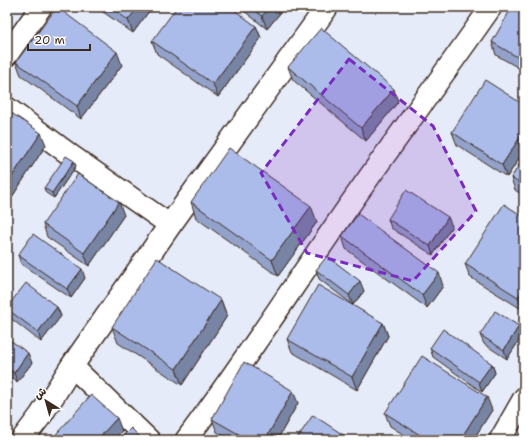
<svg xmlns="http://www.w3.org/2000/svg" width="531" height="447" font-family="'Shantell Sans','Playpen Sans Arabic',sans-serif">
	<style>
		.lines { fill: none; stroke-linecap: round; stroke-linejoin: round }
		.street-casing { stroke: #3b2a1e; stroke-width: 24 }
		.secondary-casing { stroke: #3b2a1e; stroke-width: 25 }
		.street { stroke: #fff; stroke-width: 21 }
		.secondary { stroke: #fff; stroke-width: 22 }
		.wall { fill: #93a2ca; stroke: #3b2a1e }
		.shaded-wall { fill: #7884a4; stroke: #3b2a1e }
		.building { fill: #abbceb; stroke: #3b2a1e }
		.marked { fill: #7b2cbf; fill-opacity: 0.2; stroke: #7b2cbf; stroke-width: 3; stroke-dasharray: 8 5; stroke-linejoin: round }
	</style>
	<rect width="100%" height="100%" fill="#e6ebf9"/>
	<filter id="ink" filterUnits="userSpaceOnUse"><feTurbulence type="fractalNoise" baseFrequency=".025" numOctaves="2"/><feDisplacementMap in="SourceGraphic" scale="8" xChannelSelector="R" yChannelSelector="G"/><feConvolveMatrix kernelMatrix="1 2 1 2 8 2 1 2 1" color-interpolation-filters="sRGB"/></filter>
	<g filter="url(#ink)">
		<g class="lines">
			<g class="street-casing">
				<path id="street" d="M7,55l34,-48
					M7,108l62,46 101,71
					M72,366l77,74
					M186,440c52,-69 98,-140 147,-211 51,-75 106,-147 158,-222
					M500,440l24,-42"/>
			</g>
			<g class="secondary-casing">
				<path id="secondary" d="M22,440l19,-25 31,-49 98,-141 157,-218"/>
			</g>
			<use href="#street" class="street"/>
			<use href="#secondary" class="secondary"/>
		</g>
		<path class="wall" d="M96,7h56l-19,26z
			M239,7h46l-18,22z
			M524,7v64l-28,-16 -4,-13z
			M256,26l5,12 -43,59 -61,-43 -5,-13z
			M16,62l106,3 -41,54 -60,-44z
			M288,67l110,35 -32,39 -73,-61z
			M524,105v46l-17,26 -50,-32 -5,-13z
			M7,110l39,35 -36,55 -3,-2z
			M524,158v38l-9,-6 -4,-12z
			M76,166l-22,32 -8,-5 -2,-5z
			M191,202l126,20 -39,54 -82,-58z
			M124,215l-35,51 -42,-29 -4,-13z
			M524,217v91l-1,2 -53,-33 -5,-13z
			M388,219l64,7 -19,29 -42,-27z
			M342,236l101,50 -16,22 -81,-59z
			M18,255l67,23 -14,20 -50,-34z
			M316,270l48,21 -11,14 -34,-26z
			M221,300l6,16 -45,69 -64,-42 -6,-16z
			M7,307h50l4,9 -20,26 -32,-25 -2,-6z
			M383,323l5,13 -31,54 -65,-38 -5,-13z
			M519,326l3,10 -15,23 -23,-15 -4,-9z
			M7,338l25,25 -15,19 -10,-7z
			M430,348l62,16 3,9 -13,19 -49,-35z
			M298,403l-21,37h-46l-14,-8 -5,-13z
			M492,410l-19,30h-61l-22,-14 -5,-13z"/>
		<path class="shaded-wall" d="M138,7h14l-19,26 -5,-13z
			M270,7h15l-18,22 -5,-13z
			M256,26l5,12 -43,59 -5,-13z
			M117,52l5,13 -41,54 -4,-13z
			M394,89l4,13 -32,39 -5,-13z
			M524,131v20l-17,26 -5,-12z
			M41,133l5,12 -36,55 -3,-8v-8z
			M74,161l2,5 -22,32 -2,-5z
			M119,202l5,13 -35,51 -5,-13z
			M311,206l6,16 -39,54 -6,-16z
			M448,217l4,9 -19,29 -3,-9z
			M82,269l3,9 -14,20 -4,-9z
			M439,273l4,13 -16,22 -5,-13z
			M360,281l4,10 -11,14 -4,-10z
			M524,288v20l-1,2 -5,-13z
			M221,300l6,16 -45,69 -6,-16z
			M57,307l4,9 -20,26 -3,-10z
			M383,323l5,13 -31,54 -5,-13z
			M519,326l3,10 -15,23 -3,-9z
			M28,353l4,10 -15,19 -3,-9z
			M492,364l3,9 -13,19 -3,-10z
			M293,391l5,12 -21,37h-12z
			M487,397l5,13 -19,30h-13z
			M117,418l5,13 -9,9h-16z"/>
		<path class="building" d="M57,7l60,45 -40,54 -61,-44z
			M110,7h28l-10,13z
			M177,7h53l26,19 -43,58 -61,-43z
			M251,7h19l-8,9z
			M512,7h12v54l-32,-19z
			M321,28l73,61 -33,39 -73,-61z
			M485,80l39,25v26l-22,34 -50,-33z
			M7,110l34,23 -34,51z
			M229,148l82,58 -39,54 -81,-58z
			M66,156l8,5 -22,32 -8,-5z
			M524,158v28l-13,-8z
			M78,174l41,28 -35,51 -41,-29z
			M406,190l42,27 -18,29 -42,-27z
			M504,204l20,13v71l-6,9 -53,-33z
			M358,214l81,59 -17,22 -80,-59z
			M33,234l49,35 -15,20 -49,-34z
			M327,256l33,25 -11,14 -33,-25z
			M157,258l64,42 -45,69 -64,-42z
			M26,283l31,24 -19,25 -31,-23v-2z
			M318,285l65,38 -31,54 -65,-38z
			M495,311l24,15 -15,24 -24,-15z
			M443,329l49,35 -13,18 -49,-34z
			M7,338l21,15 -14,20 -7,-5z
			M422,356l65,41 -27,43h-32l-43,-27z
			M244,362l49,29 -28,49h-16l-37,-21z
			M91,395l26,23 -20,22h-46z
			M313,415l38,25h-55z
			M131,428l12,12h-24z
			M524,430v10h-6z"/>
	</g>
	<path class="marked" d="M349,59l84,67 43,85 -63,70 -106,-28 -46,-80z"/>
	<rect width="531" height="447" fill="none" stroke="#fff" stroke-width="24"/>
	<rect x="12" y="12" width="507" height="423" fill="none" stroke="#3b2a1e" stroke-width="1.5" filter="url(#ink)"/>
	<g transform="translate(46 401) rotate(323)" stroke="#ffffff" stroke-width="3" paint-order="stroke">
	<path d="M0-3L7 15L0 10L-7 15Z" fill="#3b2a1e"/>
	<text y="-6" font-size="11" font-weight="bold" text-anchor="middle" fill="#3b2a1e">ش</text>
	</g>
	<path d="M28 44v6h62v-6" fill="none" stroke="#3b2a1e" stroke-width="2"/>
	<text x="34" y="44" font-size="12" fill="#3b2a1e" stroke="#ffffff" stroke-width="3" paint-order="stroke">20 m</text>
</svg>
